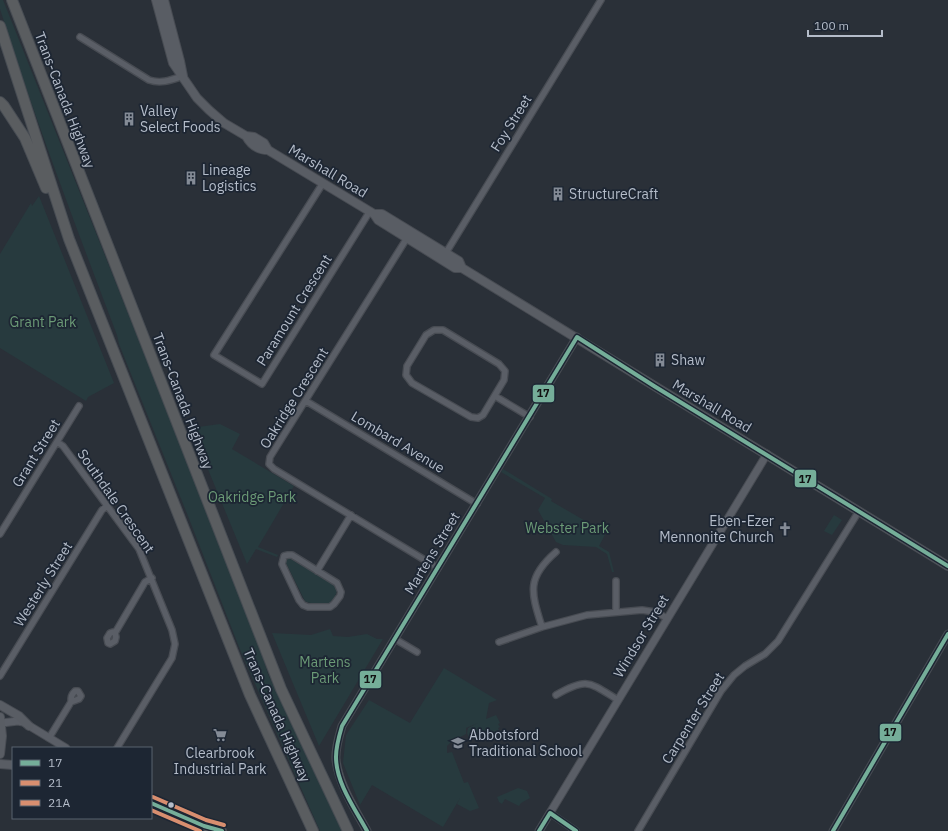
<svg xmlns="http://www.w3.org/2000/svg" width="948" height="831" font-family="'IBM Plex Sans',sans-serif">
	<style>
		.green { fill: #273a3e }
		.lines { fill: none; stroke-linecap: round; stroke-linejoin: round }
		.minor-casing { stroke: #484c53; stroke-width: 8 }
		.tertiary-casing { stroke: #484c53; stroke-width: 9 }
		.secondary-casing { stroke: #484c53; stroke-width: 10 }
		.motorway-casing { stroke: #474c53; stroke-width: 12 }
		.minor { stroke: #5a5e66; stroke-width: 5.5 }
		.tertiary { stroke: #5a5e66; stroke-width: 7 }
		.secondary { stroke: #595d64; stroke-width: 8 }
		.motorway { stroke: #5a5d60; stroke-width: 10 }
		.bus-1-casing { stroke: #1d2633; stroke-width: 7 }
		.bus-2-casing { stroke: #1d2633; stroke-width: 7 }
		.bus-3-casing { stroke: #1d2633; stroke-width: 7 }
		.bus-1 { stroke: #75ae99; stroke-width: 4 }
		.bus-2 { stroke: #d88e6f; stroke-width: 4 }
		.bus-3 { stroke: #d88e6f; stroke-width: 4 }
		.bus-dot { fill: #b4bcc9; stroke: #1d2633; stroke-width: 1.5 }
		.labels { text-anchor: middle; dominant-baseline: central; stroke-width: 3.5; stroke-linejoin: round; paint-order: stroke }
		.street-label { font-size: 14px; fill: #b4bcc9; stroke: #1d2633 }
		.poi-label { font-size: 14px; fill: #b4bcc9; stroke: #1d2633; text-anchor: start }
		.park-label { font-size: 14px; fill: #6b9a76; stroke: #1d2633 }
		.line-badge { stroke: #1d2633; stroke-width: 1.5 }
		.pale-badge-label { font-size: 11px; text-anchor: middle; font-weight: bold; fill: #111 }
	</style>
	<rect width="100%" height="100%" fill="#2a3038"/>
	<path class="green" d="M0,0h3l172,431 86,220 7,23 74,157h-22l-79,-179 -53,-136 -69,-172 -2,-9c-41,-108 -82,-216 -117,-326z
		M39,196l75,187 -26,14 -2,4 -86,-53v-94l31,-51 1,3z
		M220,424l20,10 -8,15 62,37 -36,61 20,8 -1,2 -21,-8 -9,15 -56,-136z
		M503,469l49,30 -1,2 55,32 -7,13 10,6 5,20h-2l-5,-18 -11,-7 -33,-2 -7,-3 -18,-32 7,-12 -44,-26z
		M834,515l8,5 -10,15 -8,-4z
		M289,558l45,27 3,6c-1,4 -4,10 -8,12 -6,2 -19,1 -24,-2l-19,-38v-2z
		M330,629l3,7 15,1 19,-3 10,5h6l-64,107 -47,-113 39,2z
		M444,668l53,32 -8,3 -3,16 10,-4 4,8 -2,1 2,3 -2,1 1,2 -13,6 -3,-2 -13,6 -3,-7 1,-5 10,-5 -12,5v6l-14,7 -5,5v7l5,-1 12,31 4,-1 11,26 -9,3 -13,-7 3,-6 -17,29 -71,-42 -12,20 -17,-42 3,-28 23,-35 41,23z
		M518,788l9,3 3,7 -9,5 -2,3 -14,-7 -3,5 -3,-2 -2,-5z"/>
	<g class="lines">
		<g class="minor-casing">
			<path id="minor" d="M80,37l69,43c12,4 22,0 34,-4
				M323,183l-109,172 48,29 108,-173
				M407,238l-137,219 -1,7 5,5 164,99
				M444,256l157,-256
				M434,330h9l56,34 6,7 -1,9 -21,35 -5,3 -7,-1 -59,-34 -6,-8 1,-9 19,-31z
				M495,396l35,21
				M306,401l171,103
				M57,442l6,4 76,103 33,81 3,14 -3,14 -55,90
				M0,534l79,-128
				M288,555h4l45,28 4,9 -1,4 -6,8 -4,3h-22l-5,-2 -4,-5 -17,-36 2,-8z
				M317,571l34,-56
				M616,581v31
				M542,627c-11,-35 -16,-49 14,-75
				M113,632l2,1 1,4 -1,4 -5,3 -2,-1 -1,-5 3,-5z
				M115,633l30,-51 7,-4
				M395,639l22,13
				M499,642l43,-15 45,-12 55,-5 13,2 12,6
				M0,676l102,-166 5,-4
				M556,695c31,-18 33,-13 62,5
				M49,738l22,-36c0,-5 0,-7 4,-11h3l3,5 -2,3 -8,3
				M550,813l26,18
				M638,831l83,-140 13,-16 11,-9 20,-12 13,-13 81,-130"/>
		</g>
		<g class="tertiary-casing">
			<path id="tertiary" d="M2,723l16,-2 5,1 43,26
				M367,831c-12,-22 -28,-46 -31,-71 -1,-12 3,-23 6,-34l235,-389
				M539,831l228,-377
				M833,831l115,-197"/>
		</g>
		<g class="secondary-casing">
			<path id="secondary" d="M156,0l17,63 24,35 12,12 15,13 22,13 8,1 10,6 4,7 106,64 4,6 77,48h7l486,298
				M164,0l16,61 3,15
				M246,136c5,9 12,14 22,14
				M374,214h8l77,47 3,7
				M0,705l19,11 10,10
				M0,717l2,19 -2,18
				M0,764l13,1
				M151,803l53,23 18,5"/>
		</g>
		<g class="motorway-casing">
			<path id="motorway" d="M12,0l269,689 67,142
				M0,26l69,213 181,456 63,136
				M0,102l4,4 21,32 21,50"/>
		</g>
		<use href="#minor" class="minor"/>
		<use href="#tertiary" class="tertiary"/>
		<use href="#secondary" class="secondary"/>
		<use href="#motorway" class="motorway"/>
		<g class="bus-1-casing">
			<path id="bus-1" d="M151,803l53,23 18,5
				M367,831c-12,-22 -31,-48 -31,-74 0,-11 3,-21 6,-31l235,-389 77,49 294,180
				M539,831l11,-18 26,18
				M833,831l115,-197"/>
		</g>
		<g class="bus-2-casing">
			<path id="bus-2" d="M151,810l49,21"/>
		</g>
		<g class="bus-3-casing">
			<path id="bus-3" d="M153,797l53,23 18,5"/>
		</g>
		<use href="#bus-1" class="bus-1"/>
		<use href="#bus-2" class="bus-2"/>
		<use href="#bus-3" class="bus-3"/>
	</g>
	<defs>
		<g id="building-bare" transform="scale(1.08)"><path d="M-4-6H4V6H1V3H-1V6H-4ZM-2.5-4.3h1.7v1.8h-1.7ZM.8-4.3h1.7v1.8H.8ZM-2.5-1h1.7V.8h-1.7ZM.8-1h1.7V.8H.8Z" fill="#848b96" stroke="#1d2633" stroke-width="2.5" paint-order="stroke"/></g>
		<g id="church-bare" transform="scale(1.08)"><path d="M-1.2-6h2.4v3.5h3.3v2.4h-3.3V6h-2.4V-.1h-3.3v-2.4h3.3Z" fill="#848b96" stroke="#1d2633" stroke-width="2.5" paint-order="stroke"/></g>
		<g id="supermarket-bare" transform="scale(1.08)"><path d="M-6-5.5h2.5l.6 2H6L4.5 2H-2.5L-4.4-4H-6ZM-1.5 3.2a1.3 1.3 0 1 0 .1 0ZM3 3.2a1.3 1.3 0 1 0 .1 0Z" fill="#848b96" stroke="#1d2633" stroke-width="2.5" paint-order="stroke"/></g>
		<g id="school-bare" transform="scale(1.08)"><path d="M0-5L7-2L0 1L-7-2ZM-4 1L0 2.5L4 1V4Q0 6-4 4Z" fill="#848b96" stroke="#1d2633" stroke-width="2.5" paint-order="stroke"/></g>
	</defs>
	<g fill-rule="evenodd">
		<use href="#building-bare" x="129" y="119"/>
		<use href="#building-bare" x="191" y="178"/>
		<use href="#building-bare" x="558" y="194"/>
		<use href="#building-bare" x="660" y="360"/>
		<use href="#church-bare" x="785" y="529"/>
		<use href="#supermarket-bare" x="220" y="735"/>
		<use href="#school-bare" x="458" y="743"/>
	</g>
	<circle class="bus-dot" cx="171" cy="805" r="3.5"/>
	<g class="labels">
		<g class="street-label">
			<text transform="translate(65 100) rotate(69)">Trans-Canada Highway</text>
			<text transform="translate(511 123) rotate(-58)">Foy Street</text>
			<text transform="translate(328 171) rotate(31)">Marshall Road</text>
			<text transform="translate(294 310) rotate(-58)">Paramount Crescent</text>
			<text transform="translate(294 398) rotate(-58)">Oakridge Crescent</text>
			<text transform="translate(183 401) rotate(69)">Trans-Canada Highway</text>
			<text transform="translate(712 406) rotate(31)">Marshall Road</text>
			<text transform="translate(398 442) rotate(31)">Lombard Avenue</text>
			<text transform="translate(36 453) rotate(-58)">Grant Street</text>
			<text transform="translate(116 501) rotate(55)">Southdale Crescent</text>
			<text transform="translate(432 553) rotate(-59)">Martens Street</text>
			<text transform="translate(43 584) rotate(-58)">Westerly Street</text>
			<text transform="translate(641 636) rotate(-59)">Windsor Street</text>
			<text transform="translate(277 715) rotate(66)">Trans-Canada Highway</text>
			<text transform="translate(693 718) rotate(-58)">Carpenter Street</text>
		</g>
		<g class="poi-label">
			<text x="140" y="111">Valley<tspan x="140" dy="16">Select Foods</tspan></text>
			<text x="202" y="170">Lineage<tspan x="202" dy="16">Logistics</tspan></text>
			<text x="569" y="194">StructureCraft</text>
			<text x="671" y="360">Shaw</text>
			<text x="774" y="521" text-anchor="end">Eben-Ezer<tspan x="774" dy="16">Mennonite Church</tspan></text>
			<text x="469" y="735">Abbotsford<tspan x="469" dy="16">Traditional School</tspan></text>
			<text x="220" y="753" text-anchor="middle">Clearbrook<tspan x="220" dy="16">Industrial Park</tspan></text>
		</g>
		<g class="park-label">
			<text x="43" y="322">Grant Park</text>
			<text x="252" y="497">Oakridge Park</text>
			<text x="567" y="528">Webster Park</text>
			<text x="325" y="662">Martens<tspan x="325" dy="16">Park</tspan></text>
		</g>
	</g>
	<g class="line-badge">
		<rect x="532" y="384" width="23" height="19" rx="4" fill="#75ae99"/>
		<rect x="794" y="469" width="23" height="19" rx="4" fill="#75ae99"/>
		<rect x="359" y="670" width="23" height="19" rx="4" fill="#75ae99"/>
		<rect x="879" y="723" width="23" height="19" rx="4" fill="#75ae99"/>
	</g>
	<g class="pale-badge-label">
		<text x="543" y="397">17</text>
		<text x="805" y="483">17</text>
		<text x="370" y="683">17</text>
		<text x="890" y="736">17</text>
	</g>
	<rect x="12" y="747" width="140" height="72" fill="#1d2633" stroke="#59626f"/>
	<rect x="20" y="760" width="20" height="6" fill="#75ae99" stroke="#59626f"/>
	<text x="48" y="767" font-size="12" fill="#b4bcc9">17</text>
	<rect x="20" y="780" width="20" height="6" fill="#d88e6f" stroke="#59626f"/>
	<text x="48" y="787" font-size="12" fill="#b4bcc9">21</text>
	<rect x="20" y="800" width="20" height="6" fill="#d88e6f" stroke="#59626f"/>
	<text x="48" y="807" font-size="12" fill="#b4bcc9">21A</text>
	<path d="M808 30v6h74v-6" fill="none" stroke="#b4bcc9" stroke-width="2"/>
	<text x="814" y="30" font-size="12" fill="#b4bcc9" stroke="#1d2633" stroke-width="3" paint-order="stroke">100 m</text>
</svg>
